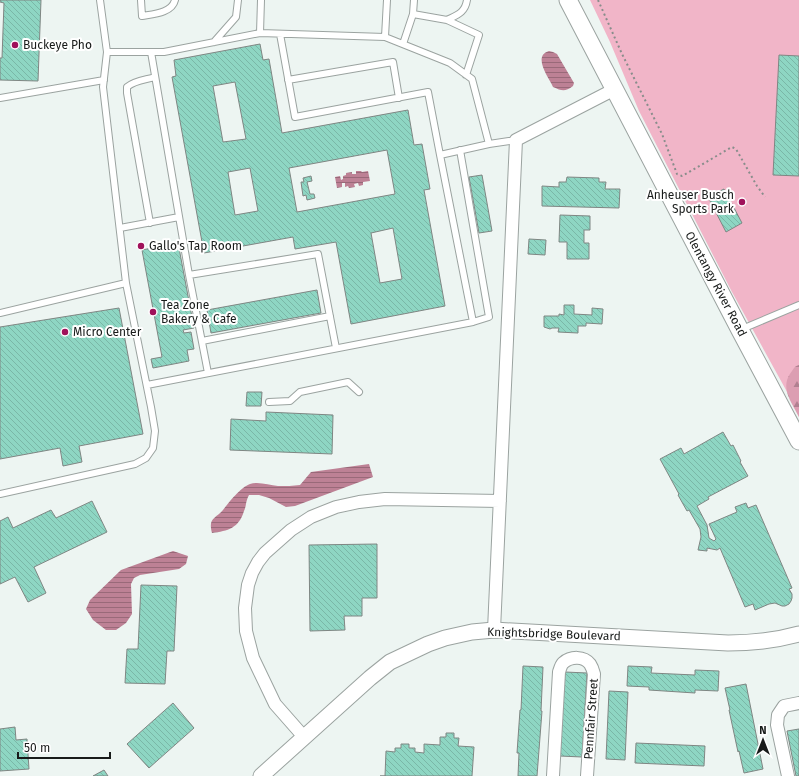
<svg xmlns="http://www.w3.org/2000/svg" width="799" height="776" font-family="'Fira Sans',sans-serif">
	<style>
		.green { fill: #f1b5c8 }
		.forest { fill: url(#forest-firs) }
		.water { fill: url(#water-rules) }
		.building { fill: url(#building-back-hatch); stroke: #7f8683; fill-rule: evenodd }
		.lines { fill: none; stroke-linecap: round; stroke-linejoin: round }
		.service-casing { stroke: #9ba3a0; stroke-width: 8 }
		.minor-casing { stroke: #9ba3a0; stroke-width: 14 }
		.tertiary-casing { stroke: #9ba3a0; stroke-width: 17 }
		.secondary-casing { stroke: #9ba3a0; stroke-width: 19 }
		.path { stroke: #888d8b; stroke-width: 2; stroke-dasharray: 2 3; stroke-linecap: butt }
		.service { stroke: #fff; stroke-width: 6 }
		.minor { stroke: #fff; stroke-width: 12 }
		.tertiary { stroke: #fff; stroke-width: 15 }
		.secondary { stroke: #fff; stroke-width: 17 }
		.poi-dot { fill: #a0115a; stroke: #fff; stroke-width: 1.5 }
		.labels { text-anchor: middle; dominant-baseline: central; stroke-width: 4; stroke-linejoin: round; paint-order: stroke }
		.poi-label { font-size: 12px; fill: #181b1a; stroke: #fff; text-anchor: start }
		.street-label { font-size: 12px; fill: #181b1a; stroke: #fff }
	</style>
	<defs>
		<pattern id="forest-firs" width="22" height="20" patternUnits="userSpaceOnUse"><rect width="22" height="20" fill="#dc9eb2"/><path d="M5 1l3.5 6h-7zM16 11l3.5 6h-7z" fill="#b18090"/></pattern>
		<pattern id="water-rules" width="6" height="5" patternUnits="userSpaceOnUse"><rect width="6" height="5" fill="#bd8195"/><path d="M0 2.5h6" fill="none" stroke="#996979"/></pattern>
		<pattern id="building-back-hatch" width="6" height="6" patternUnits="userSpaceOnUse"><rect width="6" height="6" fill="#8ed6c3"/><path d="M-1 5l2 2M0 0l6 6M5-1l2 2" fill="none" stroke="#7ab7a7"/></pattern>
	</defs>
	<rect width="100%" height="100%" fill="#edf5f2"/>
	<path class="green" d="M590,0h209v417l-13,-27 -54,-98 -93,-181 -29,-69z"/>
	<path class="forest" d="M799,365v52c-8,-16 -20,-30 -7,-46 2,-3 3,-5 7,-6z"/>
	<path class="water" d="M549,51l4,1 4,2 17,29 -1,3c-8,6 -11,5 -20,1 -4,-9 -21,-31 -4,-36z
		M356,171h5l1,1 6,-1 2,10 -7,1v3l-4,1 -1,-3 -4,1 1,3 -6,1 -1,-2 -3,1v-4h-3v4l-5,1 -2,-11 5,-1 1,4 2,-1v-3l3,-1v-2l6,-1v2h4z
		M369,464l4,13 -78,29 -9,1 -17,-9 -10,-3h-10c-4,8 -2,9 -5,16 -5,17 -16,20 -32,22 -4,-15 3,-14 11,-23 6,-8 18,-23 27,-26 8,-3 19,1 28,2 8,0 15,0 22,-1l11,-13z
		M173,551l15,5 -2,8 -7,5 -39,6 -6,3 -3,6 1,30 -6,9 -10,7h-10l-13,-10 -7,-11 4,-9 31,-30z"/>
	<path class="building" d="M0,0h41l-3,81 -38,-1v-22h2l2,-55 -4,-1z
		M260,44l3,16 6,-1 13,74 126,-23 6,35 8,-1 8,45 -6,1 21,116 -94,18 -15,-82 -41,7 -2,-12 -89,16 -32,-176 4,-1 -2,-16zM235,82l11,57 -23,3 -10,-56zM387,150l8,44 -98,18 -8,-44zM250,168l8,43 -23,4 -7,-43zM393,228l9,51 -22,4 -9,-50z
		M779,55l20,1v120l-26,-1z
		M482,175l10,56 -13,2 -10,-56z
		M311,176l1,5 -5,1 3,12h4l1,4 -8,2 -1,-5 -3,1 -2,-14h3l-1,-4z
		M567,177l32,1v4h7l-1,7h15l-1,19 -77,-2v-20l17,1v-5h7z
		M724,189l18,34 -16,9 -18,-35z
		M560,215l30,1v14h-6v13h5v16h-22v-17h-8z
		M529,239l17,1 -1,15 -17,-1z
		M167,245l1,5 11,-2 15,80 -11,2 1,3 7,-1 3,17 -7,1 2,11 -36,7 -2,-9 11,-2 -20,-107z
		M317,290l4,23 -110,20 -4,-23z
		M564,305h10v9l18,1v-7l11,1 -1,15 -16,-1v3h-8v7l-20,-1 1,-4h-7l-2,1 -6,-2v-11h15v-2l5,1z
		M119,308l24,126 -64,12 3,16 -19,4 -3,-18 -60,11v-132z
		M247,392h15l-1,14h-15z
		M266,412l67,3 -1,39 -102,-4 1,-31 35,2z
		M723,432l8,14 2,-1 8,16 -1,1 8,14 -40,21 1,2 -12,7 10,19 2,13 5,3 2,-2 -7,-15 28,-12 -2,-5 11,-4 2,5 8,-3 36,83 -3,1 3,5v4l-1,3 -2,3 -4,2h-3l-7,-3 -6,1 -14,6 -2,-6 -8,3 -25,-59 -3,2 -10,-2v3l-9,-1 3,-13 -1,-8 -11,-19 -2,1 -9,-16 1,-1 -19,-35 21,-11 3,6z
		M92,501l15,31 -73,35 12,26 -18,9 -13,-25 -15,7v-63l8,-4 5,11 38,-18 5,8z
		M377,544v54h-15v18h-18l1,14 -35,1 -1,-86z
		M141,585l36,1 -3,65h-7l-2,33 -40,-1 2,-34h11z
		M523,666l20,1 -2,44h1l-5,65h-19l1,-23h-2l3,-43h1z
		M628,666l24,1 -1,6 44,2v-5l24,1 -1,20 -23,-1v3l-46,-3v-3l-22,-1z
		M565,672l22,1 -5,84 -22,-1z
		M746,684l17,85 -19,4 -5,-22 -1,1 -9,-42h1l-5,-22z
		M609,691l19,1 -3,68 -19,-1z
		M173,703l21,25 -45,40 -22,-24z
		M15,727l1,13 11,-1 2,30 -29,2v-42z
		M799,729v47h-3l-9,-45z
		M446,733h8v5h5l-1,8 16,1 -2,29h-92h5l1,-25 9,1v-4h6v-4h8v4h6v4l9,1v-9l16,1v-8h6z
		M636,743l69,3 -1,20 -69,-3z
		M104,770l4,6h-15z"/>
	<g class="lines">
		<g class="service-casing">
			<path id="service" d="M141,0l1,16c11,-2 30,-3 33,-16
				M413,14l34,6 32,15 -13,40
				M447,20c10,-5 18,-7 20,-20
				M260,33l1,-33
				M280,34l15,83 133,-25 12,63
				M385,37l2,-37
				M214,42l22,-25 2,-17
				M403,44l10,-30 1,-14
				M107,52h57l96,-19 125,4 65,26 22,16 17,65 27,-4
				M151,52l38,223 129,-21 18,94
				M288,80l105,-18 6,36
				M0,98l104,-18
				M460,150l29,167 -16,5
				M150,223l-23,-130v-6c8,-7 18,-7 28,-10
				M120,228l59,-11
				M189,275l19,98
				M0,313l126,-30
				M742,329l57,-24
				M202,341l128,-25
				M147,385l326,-63 -33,-167 49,-11
				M269,402l21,-1 10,-9 48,-10 11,10
				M0,494l135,-30 11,-6 7,-10 2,-17 -4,-24 -25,-124 -23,-196 4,-35 -7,-52"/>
		</g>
		<g class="minor-casing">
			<path id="minor" d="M494,630l22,-490 99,-51
				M304,737l-29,-33 -22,-46 -7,-27 -1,-23 3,-23 4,-12 6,-11 7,-9 26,-23 20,-13 25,-10 23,-5 26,-3 115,2
				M553,776l6,-104c1,-3 2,-7 4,-9 8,-7 21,-7 27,1 2,3 3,6 4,10l-7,102
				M788,776l-11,-51 1,-10 6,-9 15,-3"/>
		</g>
		<g class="tertiary-casing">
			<path id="tertiary" d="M261,776l109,-98 20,-16 38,-18 17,-6 27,-6 22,-2 234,13c25,0 46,-2 71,-9"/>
		</g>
		<g class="secondary-casing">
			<path id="secondary" d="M568,0l172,330 59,111"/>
		</g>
		<path class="path" d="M598,0l24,54 40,80 15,40 5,2 50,-29 4,2 21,37 8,11"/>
		<use href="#service" class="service"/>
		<use href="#minor" class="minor"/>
		<use href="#tertiary" class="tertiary"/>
		<use href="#secondary" class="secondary"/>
	</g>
	<g class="poi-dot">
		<circle cx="15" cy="45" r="4"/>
		<circle cx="742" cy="202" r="4"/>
		<circle cx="141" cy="246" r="4"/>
		<circle cx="153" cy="312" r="4"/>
		<circle cx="65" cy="332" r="4"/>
	</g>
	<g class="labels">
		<g class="poi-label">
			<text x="23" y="45">Buckeye Pho</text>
			<text x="734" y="195" text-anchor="end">Anheuser Busch<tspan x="734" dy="14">Sports Park</tspan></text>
			<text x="149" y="246">Gallo's Tap Room</text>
			<text x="161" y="305">Tea Zone<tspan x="161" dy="14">Bakery &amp; Cafe</tspan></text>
			<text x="73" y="332">Micro Center</text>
		</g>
		<g class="street-label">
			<text transform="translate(716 284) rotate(62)">Olentangy River Road</text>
			<text transform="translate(554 634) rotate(2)">Knightsbridge Boulevard</text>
			<text transform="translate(591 719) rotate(-86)">Pennfair Street</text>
		</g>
	</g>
	<g transform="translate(763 740)" stroke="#ffffff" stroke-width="3" paint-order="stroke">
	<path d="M0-3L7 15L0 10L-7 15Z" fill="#181b1a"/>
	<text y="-6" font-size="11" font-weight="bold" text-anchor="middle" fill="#181b1a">N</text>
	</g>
	<path d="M18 752v6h92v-6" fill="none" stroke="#181b1a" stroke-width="2"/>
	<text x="24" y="752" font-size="12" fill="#181b1a" stroke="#ffffff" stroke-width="3" paint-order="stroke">50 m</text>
</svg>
